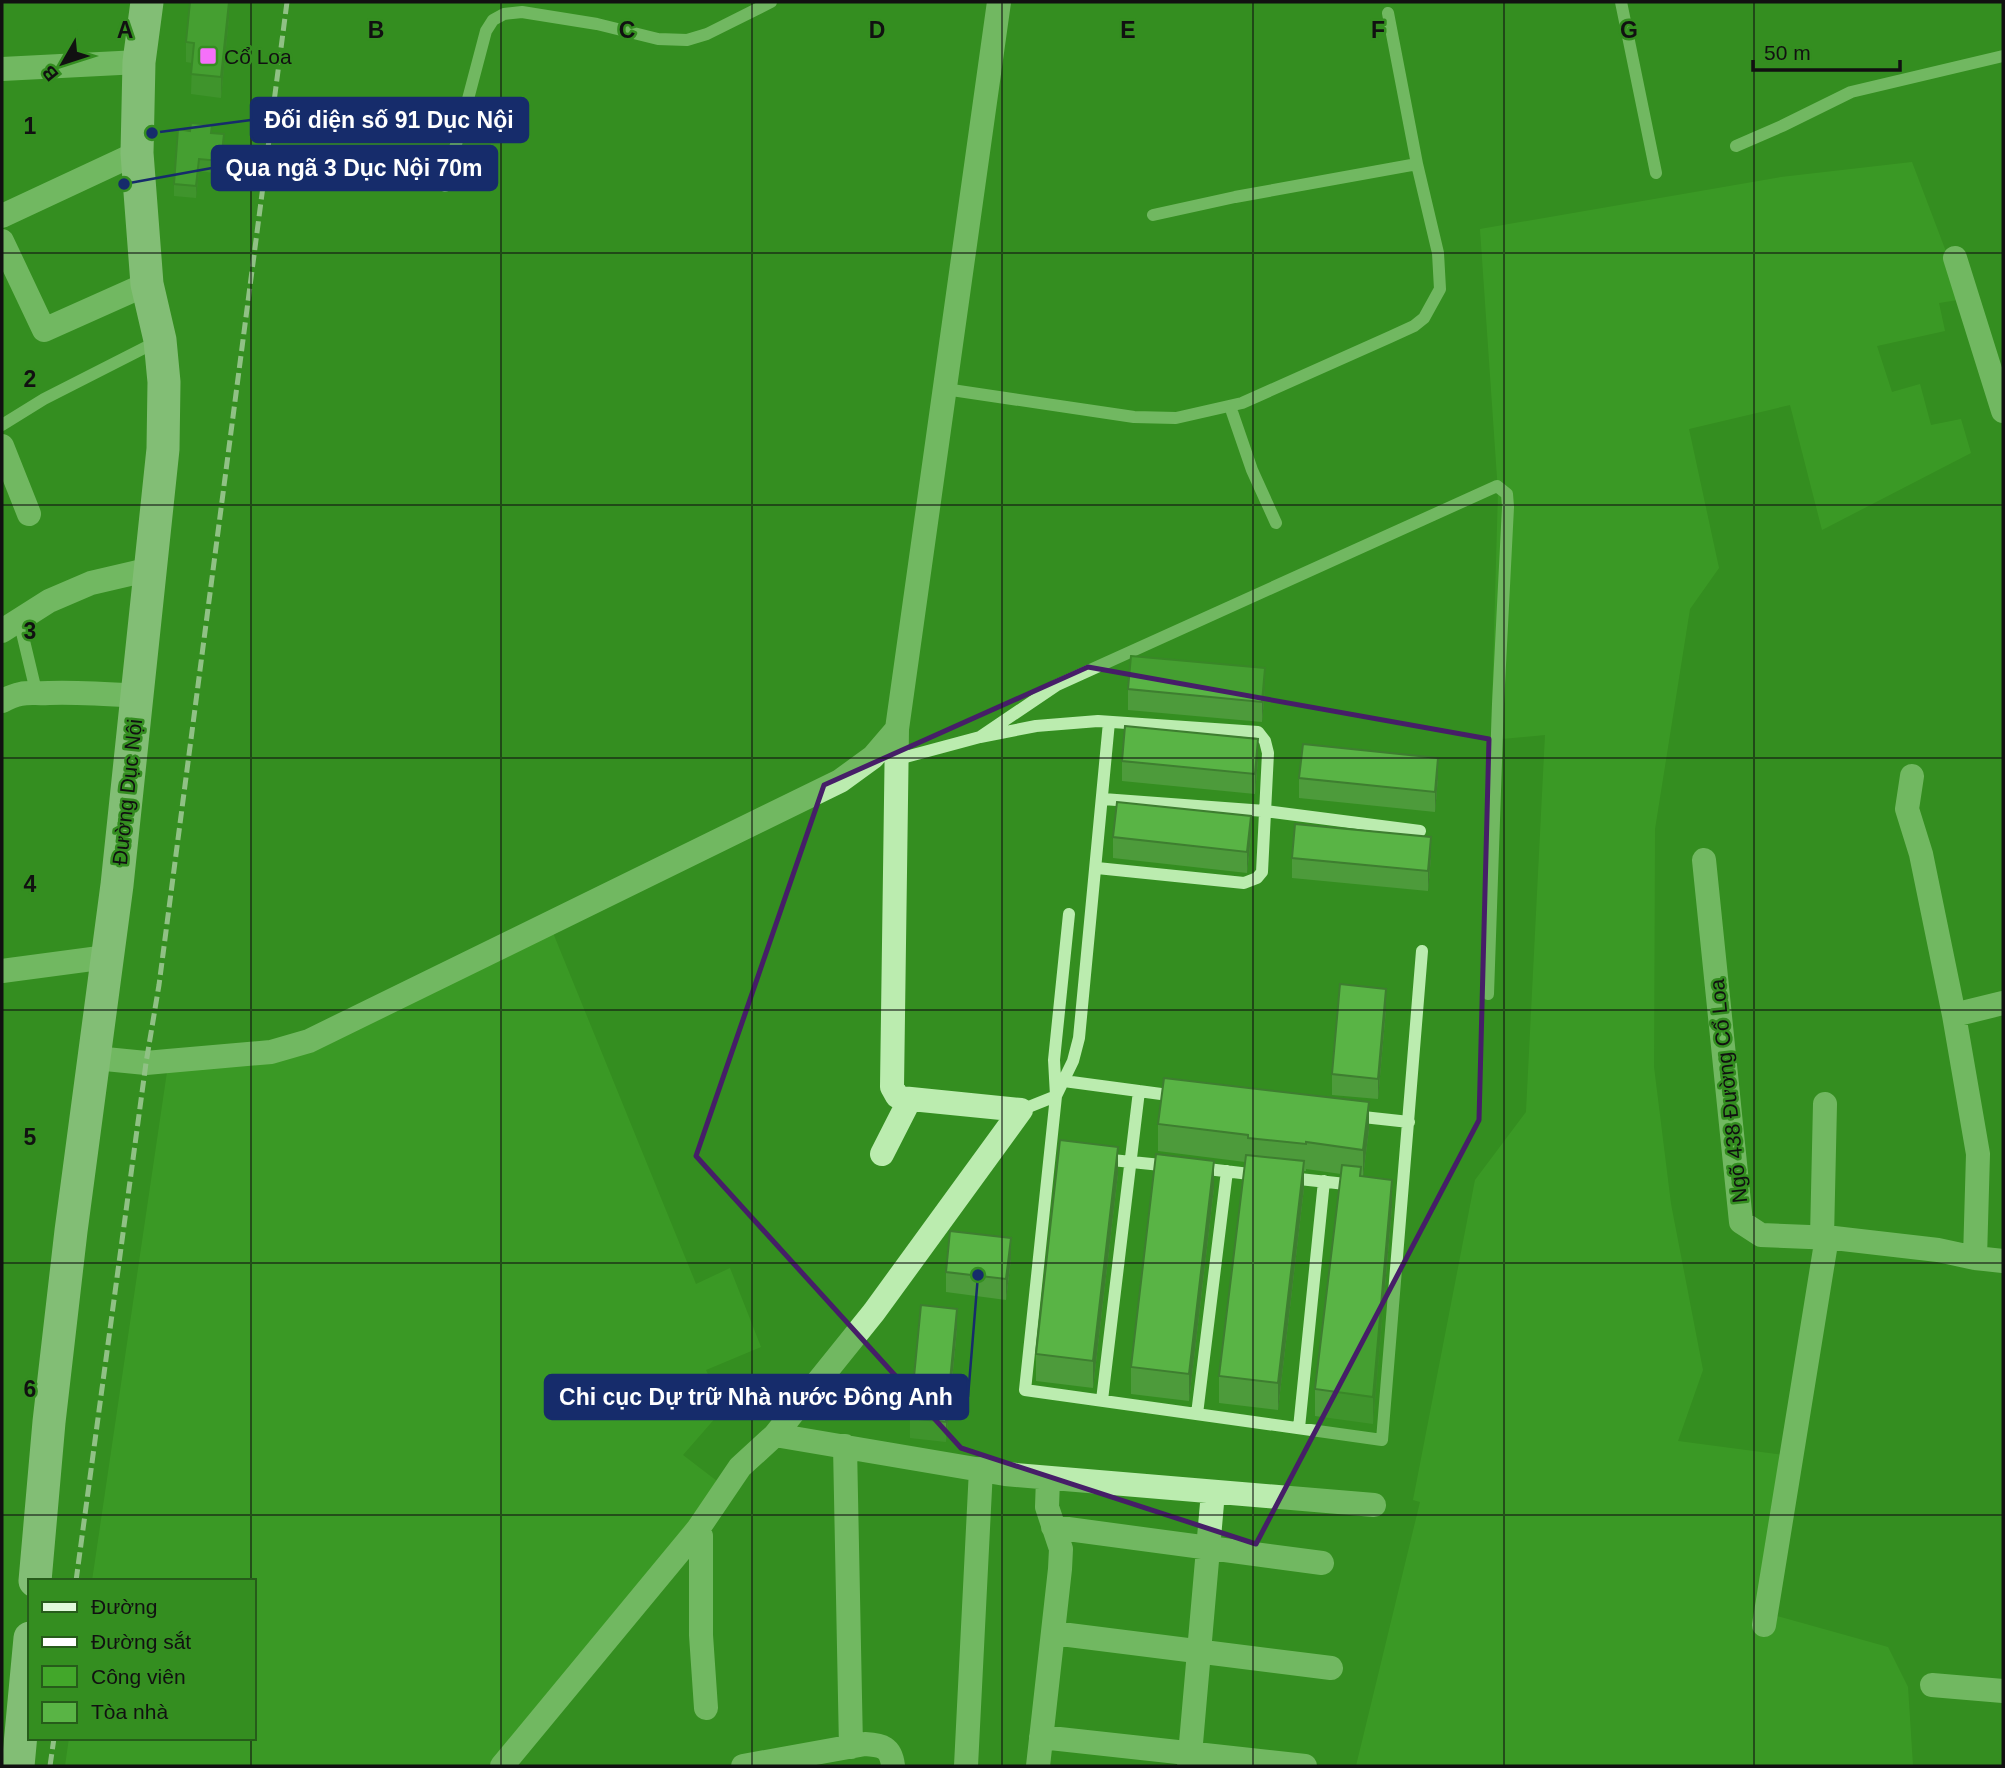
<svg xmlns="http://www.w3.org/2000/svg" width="2005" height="1768" font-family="Helvetica,sans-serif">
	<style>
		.green { fill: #42a72a }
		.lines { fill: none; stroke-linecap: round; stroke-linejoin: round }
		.lane { stroke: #bbecaf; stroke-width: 12 }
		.street { stroke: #bbecaf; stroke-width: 24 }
		.secondary { stroke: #e1f9db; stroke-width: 33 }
		.rail { stroke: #fff; stroke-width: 5; stroke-dasharray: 12 5; stroke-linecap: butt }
		.wall { fill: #4d9b3b }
		.shaded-wall { fill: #3e7e30 }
		.building { fill: #59b445; stroke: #3e7e30; stroke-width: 2 }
		.marked { fill: none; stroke: #461e68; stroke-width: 5; stroke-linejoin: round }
		.grid { fill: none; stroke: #111; stroke-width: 2; stroke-opacity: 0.55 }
		.poi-dot { fill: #f570f9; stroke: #348e20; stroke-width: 2.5 }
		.labels { text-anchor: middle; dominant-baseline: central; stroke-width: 5; stroke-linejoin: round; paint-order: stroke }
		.poi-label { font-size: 21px; fill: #111; stroke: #348e20; text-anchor: start }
		.street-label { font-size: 21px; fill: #111; stroke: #348e20 }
		.grid-label { font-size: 23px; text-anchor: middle; font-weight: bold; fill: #111; stroke: #348e20; stroke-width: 5; stroke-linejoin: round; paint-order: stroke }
		.leader { fill: none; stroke: #162c6b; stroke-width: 2.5 }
		.callout-dot { fill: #162c6b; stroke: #348e20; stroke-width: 2.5 }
		.callout { fill: #162c6b; stroke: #162c6b; stroke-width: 2.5 }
		.callout-label { font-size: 23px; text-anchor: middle; font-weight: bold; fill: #fff }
	</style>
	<rect width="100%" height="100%" fill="#348e20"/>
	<path class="green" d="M1912,162l52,137 -25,4 6,28 -68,15 15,46 28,-8 11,41 30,-6 10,34 -149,77 -32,-125 -101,24 30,139 -29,41 -35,220 -1,238 17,137 32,166 -25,71 113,15 -25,157 122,34 20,40 5,79h-557l64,-264 -7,-2 62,-320 51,-68 19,-377 -54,5 7,-248 -18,-263 301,-52z
		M549,923l147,361 34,-16 31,79 -55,23 18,38 -41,47 43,33 -225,278h-436l4,-28h185v-157h-162l75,-509 104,-20z"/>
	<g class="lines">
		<path class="lane" d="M1621,2l35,171
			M1388,13l29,151
			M1736,146l46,-20 69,-34 152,-36
			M445,186l41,-155 7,-11 11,-6 18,-2 75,12 61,15 29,1 20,-6 64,-32
			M945,389l189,28 42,1 66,-15 148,-66 24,-11 10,-8 16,-29 -2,-36 -21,-89 -182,33 -82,18
			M1230,406l22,64 24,53
			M2,425l42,-26 112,-57
			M19,620l17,71
			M1109,722l-30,316 -6,23 -17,35 -31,294 357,50 40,-489
			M980,737l77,-52 440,-199 10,8 1,13 -10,197 -10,290
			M898,759l82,-22 56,-11 62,-5 160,11 7,9 3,12 -6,119 -5,6 -13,5 -147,-15
			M1103,799l162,12 155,20
			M1064,1081l112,15
			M1021,1110l35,-14 -2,-36 15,-146
			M1354,1116l55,6
			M1102,1159l69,7
			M1199,1168l59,7
			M1290,1178l65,7
			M1102,1400l37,-309
			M1197,1414l30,-243
			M1299,1428l25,-247"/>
		<path class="street" d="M2,69l137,-7
			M2,216l135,-63
			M2,241l42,89 103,-46
			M1955,258l48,153
			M2,446l27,68
			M2,631l47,-30 42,-18 60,-14
			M2,701c21,-11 26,-7 47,-8 30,-1 59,1 89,3
			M1912,776l-5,33 14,45 33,161 24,139 -3,104
			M1704,860l37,362 20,13 73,3 104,12 37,8 28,3
			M2,971l105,-14
			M1954,1015l49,-12
			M95,1058l51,5 22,-2 103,-9 38,-11 531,-260 33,-24 24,-28
			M882,1154l28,-55
			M1822,1237l3,-133
			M775,1435l230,39 369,31
			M845,1446l6,301
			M1053,1527l269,36
			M698,1529l3,7v99l5,73
			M1764,1625l63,-388
			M1053,1633l278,35
			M1932,1685l71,6
			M1041,1737l264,29
			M502,1766l196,-237 42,-62 35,-32 99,-123 147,-202 -120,-12 -4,-2 -5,-9 5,-358 102,-727
			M743,1766l122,-22c17,1 26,3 28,22
			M966,1766l15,-297
			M1038,1766l22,-197 1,-20 -14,-42 1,-29
			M1189,1766l24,-274"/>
		<path class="secondary" d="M35,1581l14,-159 22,-191 46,-346 46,-436 1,-67 -4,-42 -13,-56 -10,-131 2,-91 8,-60
			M18,1766l12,-128"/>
		<path class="rail" d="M76,1581l70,-518 13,-78 128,-983
			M50,1766l4,-28"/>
	</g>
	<path class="wall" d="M229,18l-8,80 -30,-4 1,-31 -6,-1v-20z
		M212,133l12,14 -3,27 -22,-3 -3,27 -22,-2v-12z
		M1128,689h137l-3,33 -134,-12z
		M1258,759l-3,35 -133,-13v-20z
		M1299,778h139l-3,34 -136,-14z
		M1113,837h138l-4,36 -134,-15z
		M1431,857l-3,34 -136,-13v-20z
		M1386,1009l-8,90 -46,-4v-21z
		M1158,1124l211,5 -6,48 29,30 -19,217 -58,-8v-27l26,-215 -35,-5v2h-2v17l-26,222 -59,-7v-27l26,-214 -87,-11z
		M1118,1174l-25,214 -57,-7v-27z
		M1214,1188l-25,213 -58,-7v-27z
		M1011,1259l-5,41 -60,-8v-20z
		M957,1329l-11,113 -36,-4v-20z"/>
	<path class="shaded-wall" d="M229,2v16l-8,80v-21z
		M224,134v13l-3,27v-13z
		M199,159v12l-3,27v-12z
		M1265,668v21l-3,33v-20z
		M1258,739v20l-3,35v-20z
		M1438,758v20l-3,34v-20z
		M1251,816v21l-4,36v-21z
		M1431,837v20l-3,34v-20z
		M1386,989v20l-8,90v-20z
		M1369,1102v27l-6,48v-27z
		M1118,1147v27l-25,214v-27z
		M1214,1161v27l-25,213v-27z
		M1304,1161v27l-26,222v-27z
		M1392,1180v27l-19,217v-27z
		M1011,1238v21l-5,41v-21z
		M957,1309v20l-11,113v-20z"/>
	<path class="building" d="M190,2h39l-8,75 -30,-3 3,-31 -8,-1z
		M191,123l21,2 -1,8 13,1 -3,27 -22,-2 -3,27 -22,-2 4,-55 12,2z
		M1131,656l134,12 -3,34 -134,-13z
		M1125,726l133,13 -3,35 -133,-13z
		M1303,744l135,14 -3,34 -136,-14z
		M1117,802l134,14 -4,36 -134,-15z
		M1295,824l136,13 -3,34 -136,-13z
		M1340,984l46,5 -8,90 -46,-5z
		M1164,1078l205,24 -6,48 -57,-8v2l-58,-6v-3l-90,-11z
		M1060,1140l58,7 -25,214 -57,-7z
		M1156,1154l58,7 -25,213 -58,-7z
		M1246,1155l58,6 -26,222 -59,-7z
		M1342,1165l19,2 -1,9 32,4 -19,217 -58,-8z
		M950,1231l61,7 -5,41 -60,-7z
		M921,1305l36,4 -11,113 -36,-4z"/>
	<path d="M0 0H2005V1768H0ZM1088,667l401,72 -10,381 -223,424 -295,-96 -265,-292 128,-371z" fill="#348e20" fill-opacity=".55" fill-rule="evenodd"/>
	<path class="marked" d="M1088,667l401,72 -10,381 -223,424 -295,-96 -265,-292 128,-371z"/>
	<path class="grid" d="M251,2v1579M501,2v1764M752,2v1764M1002,2v1764M1253,2v1764M1504,2v1764M1754,2v1764M2,253h2001M2,505h2001M2,758h2001M2,1010h2001M2,1263h2001M2,1515h2001M251,1738v28"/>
	<rect class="poi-dot" x="199" y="47" width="18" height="18" rx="3.5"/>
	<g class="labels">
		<g class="poi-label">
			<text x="224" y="56">Cổ Loa</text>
		</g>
		<g class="street-label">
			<text transform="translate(127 792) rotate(-84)">Đường Dục Nội</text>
			<text transform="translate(1728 1091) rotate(-96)">Ngõ 438 Đường Cổ Loa</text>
		</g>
	</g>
	<g class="grid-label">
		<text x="125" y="38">A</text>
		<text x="376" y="38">B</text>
		<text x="627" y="38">C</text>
		<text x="877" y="38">D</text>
		<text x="1128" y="38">E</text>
		<text x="1378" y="38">F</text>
		<text x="1629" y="38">G</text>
		<text x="30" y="134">1</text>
		<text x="30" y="387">2</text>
		<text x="30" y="639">3</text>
		<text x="30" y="892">4</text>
		<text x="30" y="1145">5</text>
		<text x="30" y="1397">6</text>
	</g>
	<path class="leader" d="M152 133L251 120M124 184L212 168M978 1275L968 1397"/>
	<g class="callout-dot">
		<circle cx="152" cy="133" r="7"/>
		<circle cx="124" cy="184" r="7"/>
		<circle cx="978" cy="1275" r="7"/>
	</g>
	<g class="callout">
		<rect x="251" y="98" width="277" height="44" rx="7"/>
		<rect x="212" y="146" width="285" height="44" rx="7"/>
		<rect x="545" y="1375" width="423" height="44" rx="7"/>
	</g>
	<g class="callout-label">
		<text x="389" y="128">Đối diện số 91 Dục Nội</text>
		<text x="354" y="176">Qua ngã 3 Dục Nội 70m</text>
		<text x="756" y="1405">Chi cục Dự trữ Nhà nước Đông Anh</text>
	</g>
	<rect width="2005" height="1768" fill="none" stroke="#111111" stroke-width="7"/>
	<rect x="28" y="1579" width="228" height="161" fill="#348e20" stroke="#265c1a" stroke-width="2"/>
	<rect x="42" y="1602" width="35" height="10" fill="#e1f9db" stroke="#265c1a" stroke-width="2"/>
	<text x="91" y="1614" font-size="21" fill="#111111">Đường</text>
	<rect x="42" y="1637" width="35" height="10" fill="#ffffff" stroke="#265c1a" stroke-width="2"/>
	<text x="91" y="1649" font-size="21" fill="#111111">Đường sắt</text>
	<rect x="42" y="1666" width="35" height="21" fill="#42a72a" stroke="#265c1a" stroke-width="2"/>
	<text x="91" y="1684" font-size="21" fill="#111111">Công viên</text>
	<rect x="42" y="1702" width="35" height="21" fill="#59b445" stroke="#265c1a" stroke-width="2"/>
	<text x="91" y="1719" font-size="21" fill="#111111">Tòa nhà</text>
	<g transform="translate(63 63) rotate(231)" stroke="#348e20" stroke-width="5" paint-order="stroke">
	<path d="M0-5L12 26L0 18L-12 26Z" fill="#111111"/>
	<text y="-10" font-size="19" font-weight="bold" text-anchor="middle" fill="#111111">B</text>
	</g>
	<path d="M1753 60v10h147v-10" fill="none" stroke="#111111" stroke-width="3.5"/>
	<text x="1764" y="60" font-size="21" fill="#111111" stroke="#348e20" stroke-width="5" paint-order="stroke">50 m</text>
</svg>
